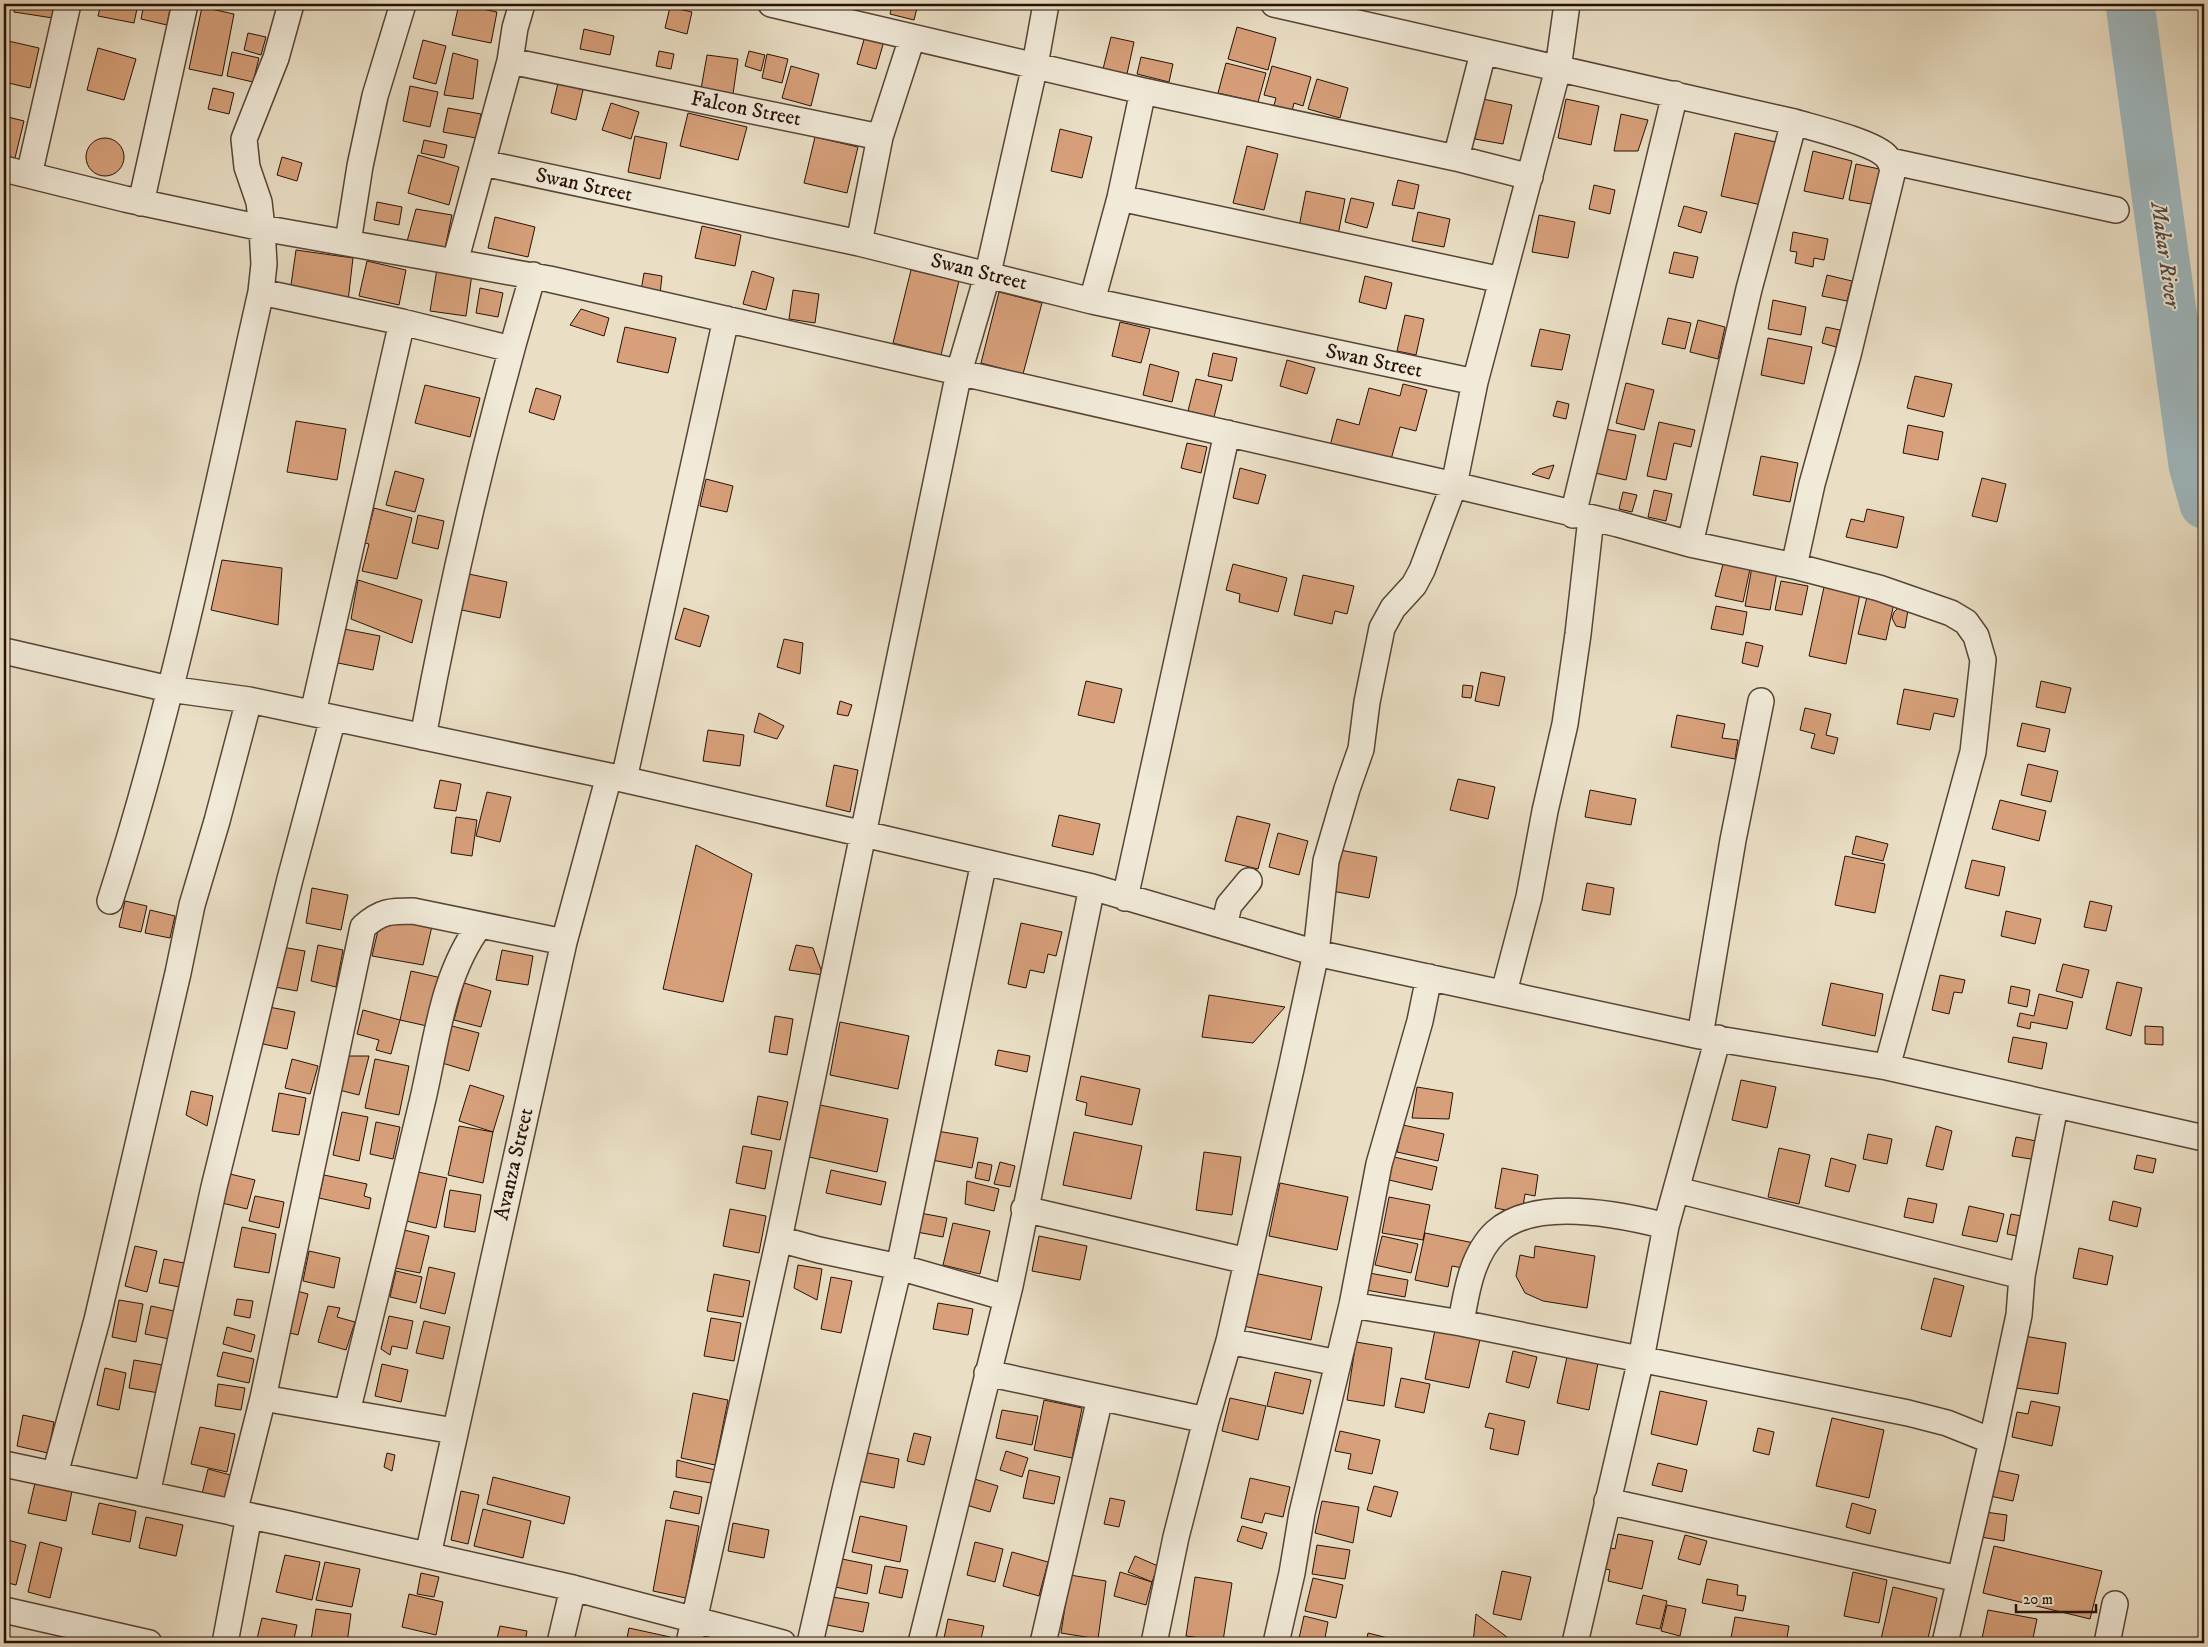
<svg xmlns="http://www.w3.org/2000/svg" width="2208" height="1647" font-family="'IM FELL DW Pica',serif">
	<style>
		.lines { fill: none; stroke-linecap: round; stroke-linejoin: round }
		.river { stroke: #9fb9c1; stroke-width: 49 }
		.building { fill: #d7a07a; stroke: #271106 }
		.street-casing { stroke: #584436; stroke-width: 28 }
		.street { stroke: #f1ead9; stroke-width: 25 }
		.labels { text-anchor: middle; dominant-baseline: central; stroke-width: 4; stroke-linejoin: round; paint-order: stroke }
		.street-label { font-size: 21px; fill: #271106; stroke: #f1ead9 }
		.water-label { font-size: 22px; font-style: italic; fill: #514c47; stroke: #f1ead9 }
	</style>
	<rect width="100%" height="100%" fill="#eadfc5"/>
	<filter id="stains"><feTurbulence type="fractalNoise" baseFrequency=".004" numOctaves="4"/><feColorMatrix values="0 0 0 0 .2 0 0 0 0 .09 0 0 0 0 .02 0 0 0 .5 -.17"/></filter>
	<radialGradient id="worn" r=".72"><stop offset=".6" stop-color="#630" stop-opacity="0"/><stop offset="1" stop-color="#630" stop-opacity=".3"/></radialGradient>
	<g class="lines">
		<path class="river" d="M2130,4l63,461 11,39"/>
	</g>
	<path class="building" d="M15,4h40l-2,14 -39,-6z
		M101,4h37l-4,19 -36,-7z
		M144,4h27l-4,21 -26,-6z
		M459,4l38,8 -6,31 -39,-8z
		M892,4h26l-4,16 -24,-6z
		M202,7l32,7 -12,62 -33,-7z
		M670,7l22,5 -5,22 -22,-6z
		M1237,27l39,11 -8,32 -40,-11z
		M584,29l30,7 -4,19 -30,-6z
		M248,33l18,4 -5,18 -17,-5z
		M865,36l19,5 -8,28 -19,-5z
		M1111,37l23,5 -7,32 -24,-5z
		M4,40l35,8 -9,40 -26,-6z
		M423,40l23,6 -10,38 -23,-6z
		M98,48l38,11 -12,41 -37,-10z
		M659,51l15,3 -3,15 -15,-3z
		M749,51l16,4 -4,16 -16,-5z
		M232,52l27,6 -6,24 -26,-6z
		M453,53l25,7 -5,39 -29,-4z
		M767,54l21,5 -6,24 -20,-5z
		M707,55l31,4 -5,35 -32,-5z
		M1141,57l32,7 -4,18 -32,-8z
		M1226,63l40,10 -8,29 -40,-9z
		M791,66l28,8 -8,32 -29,-8z
		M1272,66l39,11 -8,29 -9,-3 -3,12 -18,-6 3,-11 -12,-3z
		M1317,79l31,9 -8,30 -32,-9z
		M558,83l25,7 -7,30 -25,-7z
		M410,86l28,6 -8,35 -27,-6z
		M213,88l21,5 -5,21 -21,-5z
		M1483,99l29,6 -9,39 -28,-5z
		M1566,99l33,7 -8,39 -33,-7z
		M611,103l28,9 -8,27 -29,-9z
		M448,108l33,6 -5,24 -33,-6z
		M688,113l59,14 -9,33 -58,-14z
		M1621,114l27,6 -10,31h-24z
		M4,116l20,5 -9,37 -11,-3z
		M1060,129l32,8 -10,41 -31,-7z
		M1735,133l45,10 -14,63 -45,-10z
		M635,136l32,7 -7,36 -32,-7z
		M815,137l43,10 -11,46 -43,-10z
		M86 157a19 19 0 1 1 38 0a19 19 0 1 1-38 0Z
		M424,140l23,5 -3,13 -23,-5z
		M1247,146l31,8 -14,56 -31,-7z
		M1813,151l39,10 -9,38 -39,-8z
		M418,155l41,12 -10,38 -41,-12z
		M282,157l20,6 -5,18 -20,-6z
		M1856,164l28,6 -7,35 -28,-5z
		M1398,180l21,5 -5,24 -22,-4z
		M1594,185l21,5 -5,24 -21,-5z
		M1306,191l39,8 -7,36 -39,-8z
		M1351,198l23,5 -7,25 -22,-6z
		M377,202l25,5 -3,18 -25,-5z
		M1684,206l23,6 -6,21 -23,-7z
		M416,209l36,6 -8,38 -38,-8z
		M1418,212l32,7 -6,28 -32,-6z
		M1539,215l36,7 -7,36 -36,-6z
		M495,217l40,10 -7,30 -40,-9z
		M702,226l39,9 -6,31 -40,-8z
		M1793,232l35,7 -4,21 -10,-2 -1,9 -18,-4 2,-11 -7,-1z
		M296,250l57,8 -5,43 -57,-16z
		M1674,252l24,5 -5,21 -24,-5z
		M367,261l39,9 -7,35 -40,-9z
		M437,269l35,5 -6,42 -36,-5z
		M911,270l48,11 -18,74 -48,-12z
		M752,271l22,7 -8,32 -23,-6z
		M644,273l18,3 -2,18 -19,-3z
		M1827,275l25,6 -5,20 -25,-5z
		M1365,276l27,7 -6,26 -27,-7z
		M480,288l23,5 -5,24 -22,-4z
		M793,290l26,4 -4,29 -26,-4z
		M999,292l43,11 -19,71 -42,-11z
		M1773,300l33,7 -5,28 -33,-6z
		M581,309l28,9 -5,18 -34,-11z
		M1405,315l19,4 -8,36 -19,-4z
		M1668,318l23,5 -6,26 -23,-5z
		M1698,320l27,7 -7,32 -28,-7z
		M1120,322l30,7 -9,34 -29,-7z
		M625,327l51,11 -8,35 -51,-11z
		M1826,327l14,3 -4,17 -14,-4z
		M1540,329l30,6 -8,35 -31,-4z
		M1768,338l44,9 -8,37 -43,-9z
		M1213,353l24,5 -5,23 -24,-5z
		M1287,360l28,8 -8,26 -27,-8z
		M1150,364l29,8 -7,30 -29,-7z
		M1915,376l37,8 -8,33 -37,-9z
		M1196,379l26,6 -8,32 -26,-6z
		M1626,383l28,7 -10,40 -28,-7z
		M1403,384l24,6 -11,41 -16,-4 -10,36 -60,-17 7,-27 22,6 10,-37 31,8z
		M425,385l55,13 -10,39 -55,-14z
		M536,388l25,8 -7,24 -25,-8z
		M1557,401l12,3 -3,15 -13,-3z
		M296,421l50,8 -9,51 -50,-8z
		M1659,422l36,8 -4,17 -17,-4 -8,37 -19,-4z
		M1908,425l35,7 -5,28 -35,-7z
		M1605,429l31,6 -10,45 -31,-7z
		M1187,443l20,4 -6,26 -20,-5z
		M1761,456l37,7 -8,39 -37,-7z
		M1554,465l-5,14 -17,-5 7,-5z
		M1240,468l26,7 -8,29 -25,-6z
		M395,471l29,8 -9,33 -29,-7z
		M1982,478l24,6 -9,38 -25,-6z
		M706,479l27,7 -6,26 -27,-6z
		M1654,490l18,4 -6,27 -18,-4z
		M1623,492l14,3 -5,17 -13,-3z
		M374,508l38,10 -15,61 -35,-8 7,-27 -4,-1z
		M1867,509l37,8 -7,31 -51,-11 5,-18 13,3z
		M418,515l26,6 -6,28 -26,-6z
		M222,560l60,8 -4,57 -67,-15z
		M1233,564l54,14 -9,34 -39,-10 1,-8 -14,-4z
		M1723,564l27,5 -7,33 -28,-6z
		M1752,567l25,5 -7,38 -25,-4z
		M464,573l43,9 -7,36 -43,-9z
		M1303,575l51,11 -7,28 -12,-3 -3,13 -38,-9z
		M358,580l64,20 -10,43 -61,-24z
		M1781,581l27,5 -6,29 -27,-5z
		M1824,587l36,7 -14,70 -37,-8z
		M1867,597l27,6 -8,37 -28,-6z
		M1716,606l31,6 -4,23 -32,-6z
		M684,608l25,8 -9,31 -25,-8z
		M1898,608l10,2 -3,18 -9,-2 -4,-8 2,-6z
		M344,629l36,7 -7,34 -35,-7z
		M784,639l19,4 -3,31 -23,-7z
		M1746,642l17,4 -5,21 -16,-4z
		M1481,672l24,5 -6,29 -24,-5z
		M1086,681l36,8 -8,34 -36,-8z
		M2041,681l30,7 -6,25 -29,-6z
		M1463,685l10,1 -2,12 -9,-1z
		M1904,689l54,10 -4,18 -20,-4 -4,17 -33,-6z
		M840,701l12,4 -4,11 -11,-2z
		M1805,708l26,6 -5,21 12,3 -4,16 -23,-6 4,-14 -15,-4z
		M759,713l25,13 -7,13 -23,-7z
		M1677,715l48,9 -3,14 16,2 -3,19 -64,-12z
		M2022,723l28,6 -5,23 -28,-6z
		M708,730l36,5 -4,31 -37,-5z
		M2028,764l30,7 -7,31 -30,-7z
		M834,765l24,5 -8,42 -24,-6z
		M1458,779l37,8 -7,32 -38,-9z
		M440,780l21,4 -5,27 -22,-3z
		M1590,790l46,9 -5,26 -46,-8z
		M487,792l24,5 -11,45 -24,-6z
		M2000,800l46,11 -7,30 -47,-12z
		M1059,815l41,9 -7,31 -41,-9z
		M1237,816l33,8 -12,45 -33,-8z
		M456,817l21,3 -5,36 -21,-3z
		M1278,833l30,8 -9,34 -30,-8z
		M1856,836l32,8 -5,17 -31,-7z
		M696,845l56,29 -29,128 -60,-13z
		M1340,850l37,7 -8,41 -37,-7z
		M1845,856l40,8 -10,49 -40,-8z
		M1972,860l33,7 -6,29 -34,-8z
		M1587,883l27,5 -4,27 -28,-5z
		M312,888l36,7 -7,35 -35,-7z
		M125,901l22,5 -6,26 -22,-5z
		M2090,901l22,5 -6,25 -22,-4z
		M150,910l25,6 -5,22 -25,-5z
		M2006,911l35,8 -6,25 -34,-8z
		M390,917l42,9 -9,39 -51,-9 8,-34z
		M1021,923l41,9 -6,24 -8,-2 -4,19 -14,-3 -4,18 -18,-4z
		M318,945l25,5 -7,37 -25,-6z
		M796,945l17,3 10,27 -34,-5z
		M282,947l23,4 -8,40 -22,-4z
		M502,950l31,6 -5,29 -32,-5z
		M2063,964l26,6 -7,28 -26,-7z
		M411,971l35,8 -10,49 -36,-8z
		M1940,975l25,5 -3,13 -8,-1 -5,22 -17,-4z
		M2117,982l25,6 -11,48 -25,-7z
		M464,983l27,8 -10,36 -27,-7z
		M1831,983l52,11 -8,42 -53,-11z
		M2011,986l19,4 -3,17 -19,-4z
		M2039,994l34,8 -6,27 -36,-7 -1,7 -13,-3 3,-13 14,3z
		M1209,995l76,12 -32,36 -51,-6z
		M269,1007l26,5 -8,37 -24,-5z
		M363,1010l37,10 -9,34 -15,-4 3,-10 -22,-6z
		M775,1016l18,3 -6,36 -18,-3z
		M840,1022l69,14 -11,53 -68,-14z
		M452,1026l27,7 -10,38 -27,-8z
		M2145,1026l18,1v18l-18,-1z
		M2013,1037l34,6 -5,26 -34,-7z
		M998,1050l32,6 -3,16 -32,-7z
		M348,1056h21l-10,39 -20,-5z
		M292,1059l26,7 -8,28 -25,-6z
		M375,1059l34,7 -10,49 -34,-7z
		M1081,1076l59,13 -8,36 -47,-10 2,-12 -11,-3z
		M1741,1080l35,7 -9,41 -35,-8z
		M470,1085l34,11 -11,36 -34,-11z
		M1417,1087l36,6 -4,26 -37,-1z
		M191,1091l22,5 -6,30 -21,-11z
		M279,1093l27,5 -7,37 -27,-4z
		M758,1096l30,6 -8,38 -29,-6z
		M820,1105l68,14 -11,53 -68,-15z
		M342,1112l26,5 -9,44 -26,-6z
		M376,1122l24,5 -7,32 -23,-5z
		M1403,1125l41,9 -6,27 -41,-9z
		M459,1126l34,6 -10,51 -35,-8z
		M1936,1126l16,5 -9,39 -17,-4z
		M937,1131l41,7 -6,30 -40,-8z
		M1074,1132l68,14 -11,53 -68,-14z
		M1868,1134l24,5 -5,25 -24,-5z
		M2016,1137l25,5 -4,18 -25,-4z
		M743,1146l29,5 -7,38 -29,-6z
		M1779,1148l31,7 -11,49 -31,-7z
		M1204,1152l37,5 -9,58 -36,-5z
		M2137,1155l19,4 -3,14 -19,-4z
		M1394,1157l43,10 -5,23 -43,-10z
		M1831,1158l25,7 -7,27 -24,-6z
		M978,1162l14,3 -3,16 -14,-3z
		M1000,1162l15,4 -5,21 -16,-3z
		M1502,1168l36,7 -3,21 -10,-2 -3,19 -27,-5z
		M831,1170l55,12 -5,23 -55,-12z
		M413,1171l34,7 -11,50 -34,-8z
		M230,1174l25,6 -8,29 -25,-6z
		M324,1175l43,9 -3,12 7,2 -2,11 -50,-11z
		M967,1181l32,8 -5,22 -29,-7z
		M1280,1183l68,14 -11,53 -68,-14z
		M450,1190l31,5 -6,37 -31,-5z
		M255,1196l29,6 -5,26 -30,-7z
		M1389,1197l41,8 -7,35 -41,-7z
		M1908,1198l29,6 -4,19 -29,-6z
		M2113,1201l28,7 -4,19 -28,-7z
		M1969,1206l35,8 -7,28 -35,-7z
		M730,1209l36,7 -7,37 -36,-7z
		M920,1213l27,5 -4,19 -26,-5z
		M2011,1214l16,3 -5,20 -15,-3z
		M953,1223l37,8 -10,43 -37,-9z
		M242,1227l34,7 -7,39 -35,-6z
		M404,1230l25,6 -9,37 -25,-5z
		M1425,1233l49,10 -6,26 -16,-3 -4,21 -33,-7z
		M1039,1236l48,10 -7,34 -48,-9z
		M1382,1236l36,8 -7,29 -36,-8z
		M135,1246l22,5 -10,41 -22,-6z
		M1535,1246l60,10 -8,52 -44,-7 -18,-8 -9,-17 4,-21 14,3z
		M2079,1248l34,8 -6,29 -34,-7z
		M309,1251l31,7 -6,30 -31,-7z
		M164,1259l20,4 -5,24 -20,-4z
		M798,1265l24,4 -5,31 -23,-12z
		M429,1267l26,6 -10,41 -25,-6z
		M396,1271l26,6 -6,26 -26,-6z
		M1254,1273l68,14 -11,53 -68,-14z
		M1369,1273l39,7 -3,17 -39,-7z
		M714,1274l36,7 -7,36 -36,-6z
		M831,1277l21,4 -11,52 -20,-4z
		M1934,1278l30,8 -13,51 -30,-8z
		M297,1291l11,3 -10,41 -12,-3z
		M237,1299l16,2 -3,17 -16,-3z
		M119,1300l24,4 -7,38 -24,-5z
		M938,1303l35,6 -5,26 -35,-6z
		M151,1306l23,5 -5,28 -24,-5z
		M328,1306l12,2 -3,9 18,5 -9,28 -28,-8z
		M389,1316l24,5 -6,28 -15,-3 -2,9 -9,-6z
		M711,1318l30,5 -7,38 -30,-5z
		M424,1321l26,6 -7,32 -27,-6z
		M1436,1325l45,10 -12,53 -44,-9z
		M227,1327l28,8 -4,17 -28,-8z
		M2024,1336l42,7 -8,51 -42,-6z
		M1356,1342l36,6 -8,58 -37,-6z
		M1513,1351l24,6 -8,31 -23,-6z
		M223,1352l31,7 -5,24 -32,-7z
		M1567,1357l31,6 -9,47 -32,-7z
		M134,1360l29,5 -4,28 -30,-5z
		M382,1364l26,6 -7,32 -26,-6z
		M105,1368l21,5 -7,37 -22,-5z
		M1275,1372l36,8 -8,34 -36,-8z
		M1401,1378l29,6 -6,29 -29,-6z
		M218,1384l27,4 -4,22 -26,-4z
		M1660,1391l47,10 -10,44 -46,-11z
		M693,1393l35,7 -13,65 -34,-7z
		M1230,1398l36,8 -8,34 -36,-9z
		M1044,1400l38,8 -10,50 -38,-8z
		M2031,1401l29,6 -8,39 -40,-9 5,-25 11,2z
		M1002,1410l36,6 -6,29 -36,-7z
		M1489,1413l36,8 -7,34 -28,-6 4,-20 -9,-2z
		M23,1415l31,7 -6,31 -31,-7z
		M1832,1418l52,12 -15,68 -53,-12z
		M200,1427l35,7 -8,38 -36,-8z
		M1758,1428l16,4 -5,23 -16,-4z
		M1340,1431l40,9 -8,34 -24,-5 3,-15 -16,-3z
		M914,1433l17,4 -7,28 -17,-4z
		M1006,1451l22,7 -6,19 -22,-7z
		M863,1452l36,7 -5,29 -36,-7z
		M387,1453l8,2 -3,16 -8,-4z
		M677,1460l38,10 -4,13 -35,-6z
		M1658,1463l29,7 -5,22 -30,-7z
		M208,1469l26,7 -7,28 -26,-6z
		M1029,1470l31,7 -6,27 -31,-6z
		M1996,1470l23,5 -6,26 -23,-5z
		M493,1477l77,20 -6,27 -77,-20z
		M971,1478l27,8 -8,26 -27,-8z
		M1250,1478l40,9 -7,30 -18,-4 -3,10 -21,-5z
		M35,1483l37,8 -6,30 -38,-8z
		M1374,1486l24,6 -7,25 -24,-7z
		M461,1491l18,4 -11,49 -17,-4z
		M674,1491l28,6 -3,17 -29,-6z
		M1110,1498l15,3 -6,26 -15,-3z
		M1322,1501l37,6 -6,36 -38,-10z
		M99,1503l37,8 -6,31 -38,-8z
		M1852,1503l24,7 -6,24 -24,-7z
		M483,1509l48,12 -8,37 -49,-12z
		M1985,1512l22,3 -3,26 -23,-4z
		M860,1516l47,10 -7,36 -48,-10z
		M146,1517l37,8 -7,31 -37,-8z
		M666,1520l33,6 -13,72 -33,-7z
		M733,1523l36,7 -5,28 -36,-7z
		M1242,1526l25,7 -5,16 -25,-8z
		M1618,1534l35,7 -11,48 -34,-8 2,-11 -12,-3 4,-21 13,3z
		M1685,1535l22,6 -7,24 -22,-6z
		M4,1539l22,6 -10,40 -12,-3z
		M40,1542l22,6 -12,50 -22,-6z
		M975,1542l28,7 -8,33 -28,-7z
		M1317,1545l33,5 -5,29 -33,-5z
		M1994,1546l108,25 -12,48 -107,-26z
		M1012,1552l36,10 -9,34 -36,-10z
		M285,1555l35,7 -8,38 -36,-8z
		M1135,1556l23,10 -6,16 -24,-10z
		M837,1558l35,7 -5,29 -36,-8z
		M325,1562l35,7 -8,38 -36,-7z
		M885,1566l23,4 -6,28 -23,-5z
		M1502,1571l29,6 -10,43 -28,-6z
		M1120,1572l32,10 -6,23 -32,-9z
		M1853,1572l34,8 -8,43 -35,-7z
		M421,1573l18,4 -5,20 -17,-3z
		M1070,1575l36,6 -8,58 -37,-6z
		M1195,1577l37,6 -9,58 -37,-5z
		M1313,1578l30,7 -7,33 -31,-7z
		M1707,1579l31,6 -1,10 9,1 -3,15 -41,-8z
		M1893,1587l44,11 -10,45h-21l-25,-4z
		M409,1594l34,8 -7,33 -34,-8z
		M1643,1595l24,6 -7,28 -24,-5z
		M832,1597l37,6 -6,29 -36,-7z
		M1667,1605l19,4 -6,27 -19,-5z
		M316,1609l35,5 -4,29 -36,-3z
		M1988,1610l49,9 -5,24h-51z
		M1476,1614l39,29h-42z
		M1304,1616l24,6 -4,21h-26z
		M1735,1617l54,9 -3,17h-56z
		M262,1618l35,7 -4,18h-37z
		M948,1619l36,7 -4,17h-37z
		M500,1626l27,5 -2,12h-29z
		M629,1628l41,9 -2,6h-42z
		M1368,1633l32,8v2h-34z"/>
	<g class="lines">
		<g class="street-casing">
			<path id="street" d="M522,4l-7,24 -5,33 -55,201 94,17 905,206 164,39 72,20 104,22 85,22 72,25 15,9 10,14 7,24 -10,92 -86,315
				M771,4l372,87 313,67 74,19
				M1274,4l520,118c20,6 79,20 92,34 4,4 5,8 7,14l-45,185 -36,129 -18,82
				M510,61l370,76
				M1456,158l27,-105
				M1890,161l226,49
				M483,163l376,80 233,58 383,81
				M4,169l121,30 137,29 193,34
				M29,175l39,-171
				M1120,198l382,82
				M141,203l44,-199
				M348,242l12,-76 15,-70 28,-92
				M859,243l21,-106 32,-99
				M261,292l141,30
				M1092,301l28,-103 23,-107
				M1573,515l102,-421
				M1690,544l59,-255 45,-167
				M4,651l165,38 80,11 360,76 255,58 228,53 224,66 384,83 187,31 317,71
				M313,713l89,-391 109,27
				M423,737c29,-156 65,-310 110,-462
				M624,779l102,-460
				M1125,898l102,-465
				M110,901c64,-199 105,-405 151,-609l3,-28 -2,-36 -3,-26 -12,-35 -3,-28 32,-81 15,-54
				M1224,926l5,-21 20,-24
				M1504,992l25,-95 16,-86 20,-87 13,-90 13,-116
				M1700,1036l33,-196 28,-139
				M1677,1190l345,86
				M1024,1209l223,52
				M779,1239l40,11 80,17 108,31
				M1352,1305l109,18 447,90 39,10 45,18
				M1461,1323c5,-30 11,-69 35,-91 39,-35 123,-18 170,-6
				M1229,1341l109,22
				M987,1373l219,47
				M263,1398l191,33
				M347,1412c25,-102 50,-203 74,-305 15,-60 20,-131 59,-182
				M4,1464l280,59 289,65 210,55
				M55,1474l42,-154 81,-347 14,-68 25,-84 32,-121
				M147,1494l67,-307 76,-308 43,-161
				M1607,1501l352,78
				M234,1513l29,-115 100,-471c18,-16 27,-16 50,-16l151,31
				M428,1555l136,-613 45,-166
				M4,1610l145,33
				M225,1643l24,-127
				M560,1643l13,-55
				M689,1643l90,-404 180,-867 29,-99 47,-208 11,-61
				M810,1643l35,-153 54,-223 85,-405
				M921,1643l89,-357 82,-399
				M1043,1643l57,-245
				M1154,1643l22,-106 30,-117 23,-79 62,-272 25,-116 10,-92 21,-72 14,-40 6,-47 15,-74 11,-20 21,-23 8,-15 32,-85 21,-103 83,-313 9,-65
				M1276,1643l16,-70 10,-60 50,-208 27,-141 41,-143 9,-44
				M1575,1643l66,-284 25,-133 52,-188
				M1945,1643l47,-202 27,-126 3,-39 33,-170
				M2107,1643l8,-39"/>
		</g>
		<use href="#street" class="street"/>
	</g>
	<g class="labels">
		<g class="street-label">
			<text transform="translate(746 109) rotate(11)">Falcon Street</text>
			<text transform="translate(584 185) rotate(12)">Swan Street</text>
			<text transform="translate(979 272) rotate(14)">Swan Street</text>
			<text transform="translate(1374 361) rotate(12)">Swan Street</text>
			<text transform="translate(514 1164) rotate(-77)">Avanza Street</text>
		</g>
		<g class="water-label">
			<text transform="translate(2165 255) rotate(82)">Makar River</text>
		</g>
	</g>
	<rect width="2208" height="1647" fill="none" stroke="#eadfc5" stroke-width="20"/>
	<rect x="5" y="5" width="2198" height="1637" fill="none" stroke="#271106" stroke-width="2.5"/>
	<rect x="10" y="10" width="2188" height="1627" fill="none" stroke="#271106"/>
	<path d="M2016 1604v8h80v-8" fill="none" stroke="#271106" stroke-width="2.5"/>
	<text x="2023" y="1604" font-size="15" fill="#271106" stroke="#f1ead9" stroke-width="4" paint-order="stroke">20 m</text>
	<rect width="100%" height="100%" filter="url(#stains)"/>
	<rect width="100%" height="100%" fill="url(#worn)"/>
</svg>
